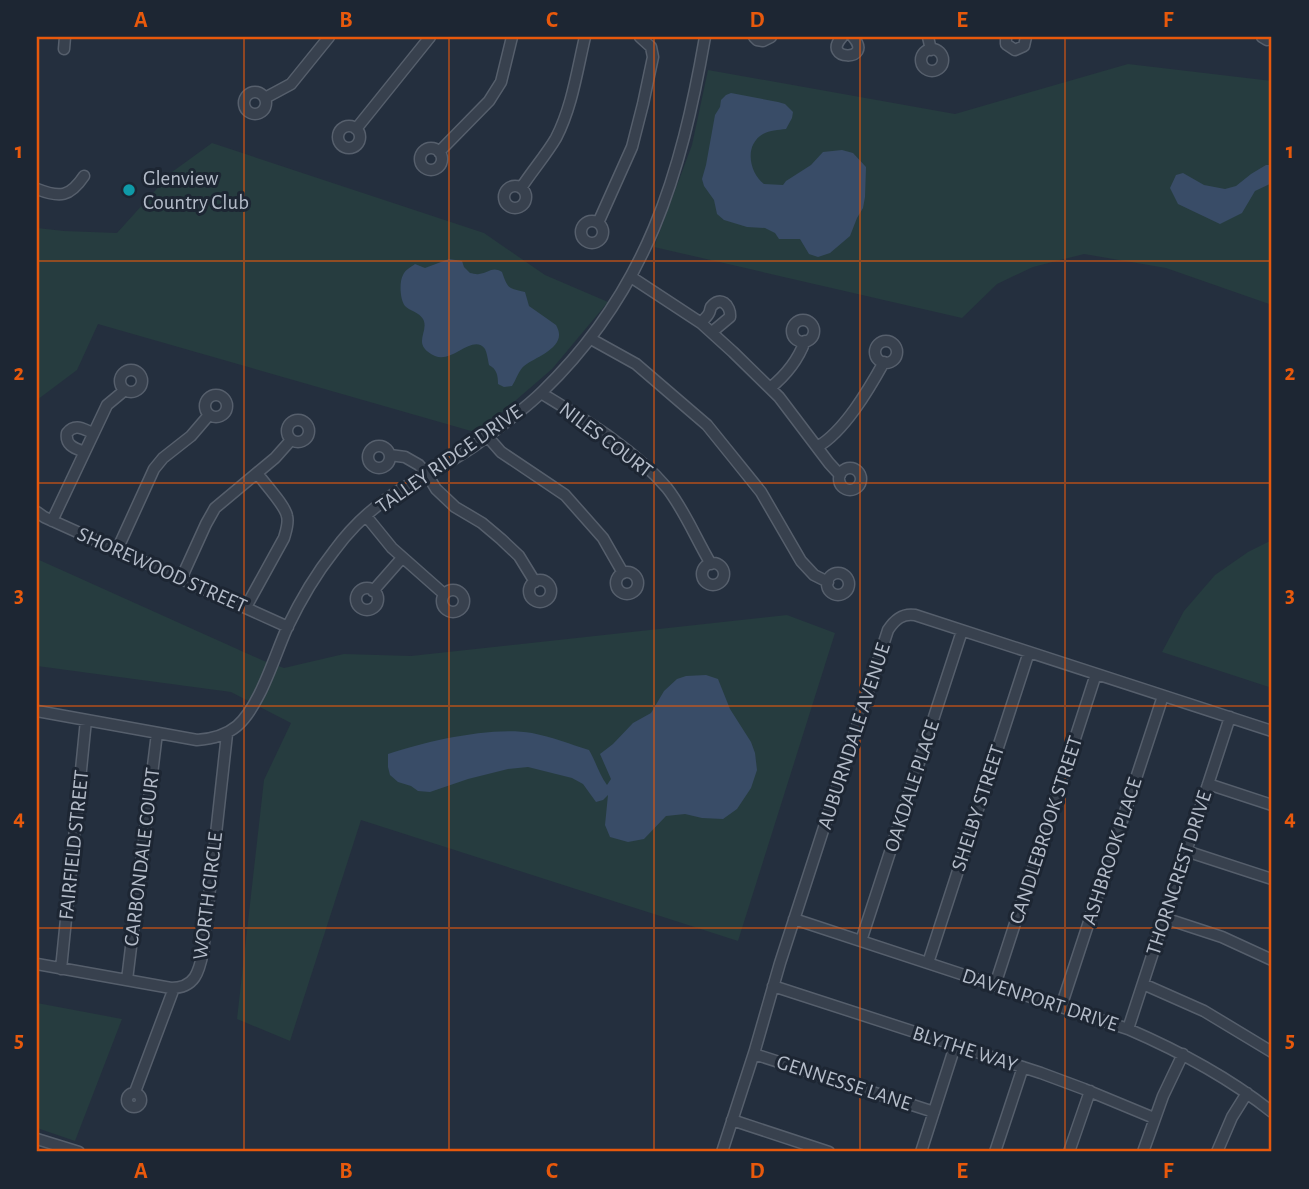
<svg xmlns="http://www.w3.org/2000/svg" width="1309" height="1189" font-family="'Alegreya Sans',sans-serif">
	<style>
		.green { fill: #263c3f }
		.water { fill: #394c67 }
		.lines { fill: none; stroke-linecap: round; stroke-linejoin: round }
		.minor-casing { stroke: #565f6c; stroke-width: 13 }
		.minor { stroke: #38414e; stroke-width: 10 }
		.grid { fill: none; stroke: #e8590c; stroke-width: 2; stroke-opacity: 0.55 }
		.culture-dot { fill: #0f9aa8; stroke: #1d2633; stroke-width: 2.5 }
		.labels { text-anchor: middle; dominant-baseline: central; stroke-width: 6; stroke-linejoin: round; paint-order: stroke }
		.poi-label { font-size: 21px; fill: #b4bcc9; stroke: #1d2633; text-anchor: start }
		.street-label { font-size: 21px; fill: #b4bcc9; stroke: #1d2633 }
		.neatline { fill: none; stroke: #e8590c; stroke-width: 2.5 }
		.grid-label { font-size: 23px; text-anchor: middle; font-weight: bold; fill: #e8590c }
	</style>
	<rect width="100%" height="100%" fill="#242f3e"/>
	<path class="green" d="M1128,64l144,17v224l-106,-37 -82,-14 -51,13 -36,17 -35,34 -308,-71 38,-102 16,-75 247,44z
		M212,143l272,90 61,42 63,27 -56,67 -74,64 -380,-109 -21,46 -40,30v-172l27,3 53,2 55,-61z
		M1272,540v148l-110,-36 22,-41 31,-36 33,-23z
		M37,559l227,102 20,7 60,-14 67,2 376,-41 48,18 -97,308 -377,-121 -71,221 -53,-22 27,-239 27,-57 -60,-31 -194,-26z
		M37,1003l85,16 -47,122 -38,-13z"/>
	<path class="water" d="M731,93l47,9 7,2 8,8 -1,6 -6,11c-8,1 -16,1 -23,5 -19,11 -14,38 1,50l19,1 3,-4 25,-16 12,-13 19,-2 11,3 13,14 -1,30 -2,11 -6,10 -7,18 -20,17 -12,4 -9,-3 -9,-15h-21l-4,-6 -10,-5 -18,-1 -23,-7 -7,-6 -3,-14 -10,-14 -2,-7 4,-14 9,-50 5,-8 1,-7 5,-5z
		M1266,165h6v18l-17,8 -13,22 -22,11 -42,-20 -8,-16 6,-13 7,-2 21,12 21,4 11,-3 15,-12z
		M449,259l13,2 2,6 6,6c3,0 6,2 9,1 10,-1 13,-8 23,-2 6,17 6,16 23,20l4,14 27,19c13,22 -19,31 -32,41 -5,4 -8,14 -12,20l-8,1 -6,-3c0,-8 -1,-15 -9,-19 -1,-5 -2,-12 -4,-16 -12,-16 -33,15 -50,7 -25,-12 -5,-24 -12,-37 -4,-7 -13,-8 -18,-13 -5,-6 -6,-24 -2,-31 2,-5 8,-8 12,-11l10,4z
		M706,675l12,4 12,30 21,33 4,11 2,17 -6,18 -14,21 -14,10 -21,-1 -17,-4 -19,2 -22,23 -16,3 -18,-5 -5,-12 3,-30 -5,5 -7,2 -13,-18 -11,-6 -44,-11 -20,2 -40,10 -38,13 -12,-1 -7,-5 -13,-4 -8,-7 -2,-8v-13c39,-13 104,-28 144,-21 20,4 38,11 57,17 7,12 10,24 18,35l4,-6 -11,-25 13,-10 20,-21 18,-10 13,-22 13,-12 9,-3z"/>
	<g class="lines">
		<g class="minor-casing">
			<path id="minor" d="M754,37l3,3 6,1 8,-4
				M842,37c-22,24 33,25 11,0
				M928,37l3,13
				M1006,37v7l9,6 9,-4 2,-9
				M1262,37l5,3 5,-1
				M64,49l1,-12
				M921 60a11 11 0 1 1 22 0a11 11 0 1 1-22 0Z
				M244 103a11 11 0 1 1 22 0a11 11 0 1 1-22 0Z
				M265,98l26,-14 38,-47
				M338 137a11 11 0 1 1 22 0a11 11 0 1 1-22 0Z
				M356,129l74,-92
				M420 159a11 11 0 1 1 22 0a11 11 0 1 1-22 0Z
				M439,152l50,-51 12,-19 11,-45
				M504 197a11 11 0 1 1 22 0a11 11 0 1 1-22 0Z
				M521,188c11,-17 25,-33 35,-50 16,-31 21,-67 29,-101
				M37,189c23,9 33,8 47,-13
				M581 232a11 11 0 1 1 22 0a11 11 0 1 1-22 0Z
				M598,223l34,-76 11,-43 10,-47 -2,-10 -11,-10
				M631,277l70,46 32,29 46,45 50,66 11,12
				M792 331a11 11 0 1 1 22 0a11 11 0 1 1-22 0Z
				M701,323c1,-2 7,-7 8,-10 1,-1 1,-4 2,-6 9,-12 20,-2 19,10l-18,15
				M591,339l45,25 71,61 54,67 40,69 13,14 14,7
				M875 352a11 11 0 1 1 22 0a11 11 0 1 1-22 0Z
				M120 381a11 11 0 1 1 22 0a11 11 0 1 1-22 0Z
				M770,388c15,-12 28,-28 35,-47
				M541,393c44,27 92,55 126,95 18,23 29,51 44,76
				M205 406a11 11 0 1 1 22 0a11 11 0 1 1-22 0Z
				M287 431a11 11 0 1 1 22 0a11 11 0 1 1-22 0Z
				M487,436l14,16 64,43 38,43 20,35
				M368 457a11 11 0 1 1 22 0a11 11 0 1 1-22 0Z
				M817,447c27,-15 52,-58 67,-85
				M84,452c-10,-4 -19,-7 -17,-19 8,-10 16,-4 26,0
				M390,455l15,2 14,8 8,9 9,15 19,18 27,16 19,16 18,17 16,26
				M839 479a11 11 0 1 1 22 0a11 11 0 1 1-22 0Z
				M37,512l7,5 244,110
				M366,516l26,32 52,46
				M52,521l55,-116 18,-15
				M117,550l37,-81 9,-11 28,-22 18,-21
				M702 574a11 11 0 1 1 22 0a11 11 0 1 1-22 0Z
				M616 583a11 11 0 1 1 22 0a11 11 0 1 1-22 0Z
				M827 584a11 11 0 1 1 22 0a11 11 0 1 1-22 0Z
				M181,579l25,-55 9,-16 60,-50 16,-18
				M529 591a11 11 0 1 1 22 0a11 11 0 1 1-22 0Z
				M356 599a11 11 0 1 1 22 0a11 11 0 1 1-22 0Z
				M442 601a11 11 0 1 1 22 0a11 11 0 1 1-22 0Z
				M373,591l29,-33
				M246,607l38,-69c2,-7 5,-15 3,-22 -2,-11 -23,-33 -30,-43
				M37,711l160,29c15,-1 28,-4 40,-14 23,-20 37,-69 50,-98 13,-27 28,-53 47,-77 16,-22 38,-43 61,-58 27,-17 56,-30 82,-49 22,-17 46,-33 66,-53 104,-101 138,-216 162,-354
				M1208,784l64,21
				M1186,851l86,28
				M1164,918l58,19 50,23
				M794,919l334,110c51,22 100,48 144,83
				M861,941l101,-310
				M928,963l101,-311
				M37,964l134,24c24,0 28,-16 32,-36l24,-218
				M61,969l25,-249
				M127,980l30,-247
				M1143,984l61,27 68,41
				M995,985l101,-311
				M773,986l268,87 43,16 70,29
				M1061,1007l102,-311
				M1128,1029l102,-312
				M754,1054l180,58
				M135,1092l39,-104
				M127 1100a7 7 0 1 1 14 0a7 7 0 1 1-14 0Z
				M732,1120l97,32
				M37,1139l42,13
				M722,1152l33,-102 25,-87 108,-333c7,-11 15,-17 27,-15l357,116
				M921,1152l34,-106
				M995,1152l28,-85
				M1069,1152l21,-61
				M1143,1152l20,-56 20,-42
				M1217,1152l15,-35 15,-24"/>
		</g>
		<use href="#minor" class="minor"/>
	</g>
	<path class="grid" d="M244,37v1115M449,37v1115M654,37v1115M860,37v1115M1065,37v1115M37,261h1235M37,483h1235M37,706h1235M37,928h1235"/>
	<circle class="culture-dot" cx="129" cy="190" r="7"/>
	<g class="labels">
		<g class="poi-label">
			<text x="143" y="178">Glenview<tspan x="143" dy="24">Country Club</tspan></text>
		</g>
		<g class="street-label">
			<text transform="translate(606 440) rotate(37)">NILES COURT</text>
			<text transform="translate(449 459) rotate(-35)">TALLEY RIDGE DRIVE</text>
			<text transform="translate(162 570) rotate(24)">SHOREWOOD STREET</text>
			<text transform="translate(854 736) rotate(-72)">AUBURNDALE AVENUE</text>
			<text transform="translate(912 786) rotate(-72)">OAKDALE PLACE</text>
			<text transform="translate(978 808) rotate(-72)">SHELBY STREET</text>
			<text transform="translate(1046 830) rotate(-72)">CANDLEBROOK STREET</text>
			<text transform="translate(74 845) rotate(-84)">FAIRFIELD STREET</text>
			<text transform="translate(1112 851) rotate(-72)">ASHBROOK PLACE</text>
			<text transform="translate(142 857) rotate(-83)">CARBONDALE COURT</text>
			<text transform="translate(1179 873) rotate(-72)">THORNCREST DRIVE</text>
			<text transform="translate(208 896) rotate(-83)">WORTH CIRCLE</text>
			<text transform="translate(1040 1000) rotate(18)">DAVENPORT DRIVE</text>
			<text transform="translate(965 1049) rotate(18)">BLYTHE WAY</text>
			<text transform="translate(844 1083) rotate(18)">GENNESSE LANE</text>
		</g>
	</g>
	<rect width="1309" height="1189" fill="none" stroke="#1d2633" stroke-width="77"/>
	<rect x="38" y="38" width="1232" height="1112" class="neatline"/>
	<g class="grid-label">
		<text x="141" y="27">A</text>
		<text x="346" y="27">B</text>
		<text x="552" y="27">C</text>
		<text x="757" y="27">D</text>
		<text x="962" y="27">E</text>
		<text x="1168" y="27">F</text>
		<text x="19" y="158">1</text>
		<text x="1290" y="158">1</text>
		<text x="19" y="380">2</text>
		<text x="1290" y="380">2</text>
		<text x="19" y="602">3</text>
		<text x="1290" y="602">3</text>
		<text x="19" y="825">4</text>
		<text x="1290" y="825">4</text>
		<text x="19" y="1047">5</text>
		<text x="1290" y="1047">5</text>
		<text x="141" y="1178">A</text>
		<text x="346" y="1178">B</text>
		<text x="552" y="1178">C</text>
		<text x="757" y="1178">D</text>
		<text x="962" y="1178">E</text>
		<text x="1168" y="1178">F</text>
	</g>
</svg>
